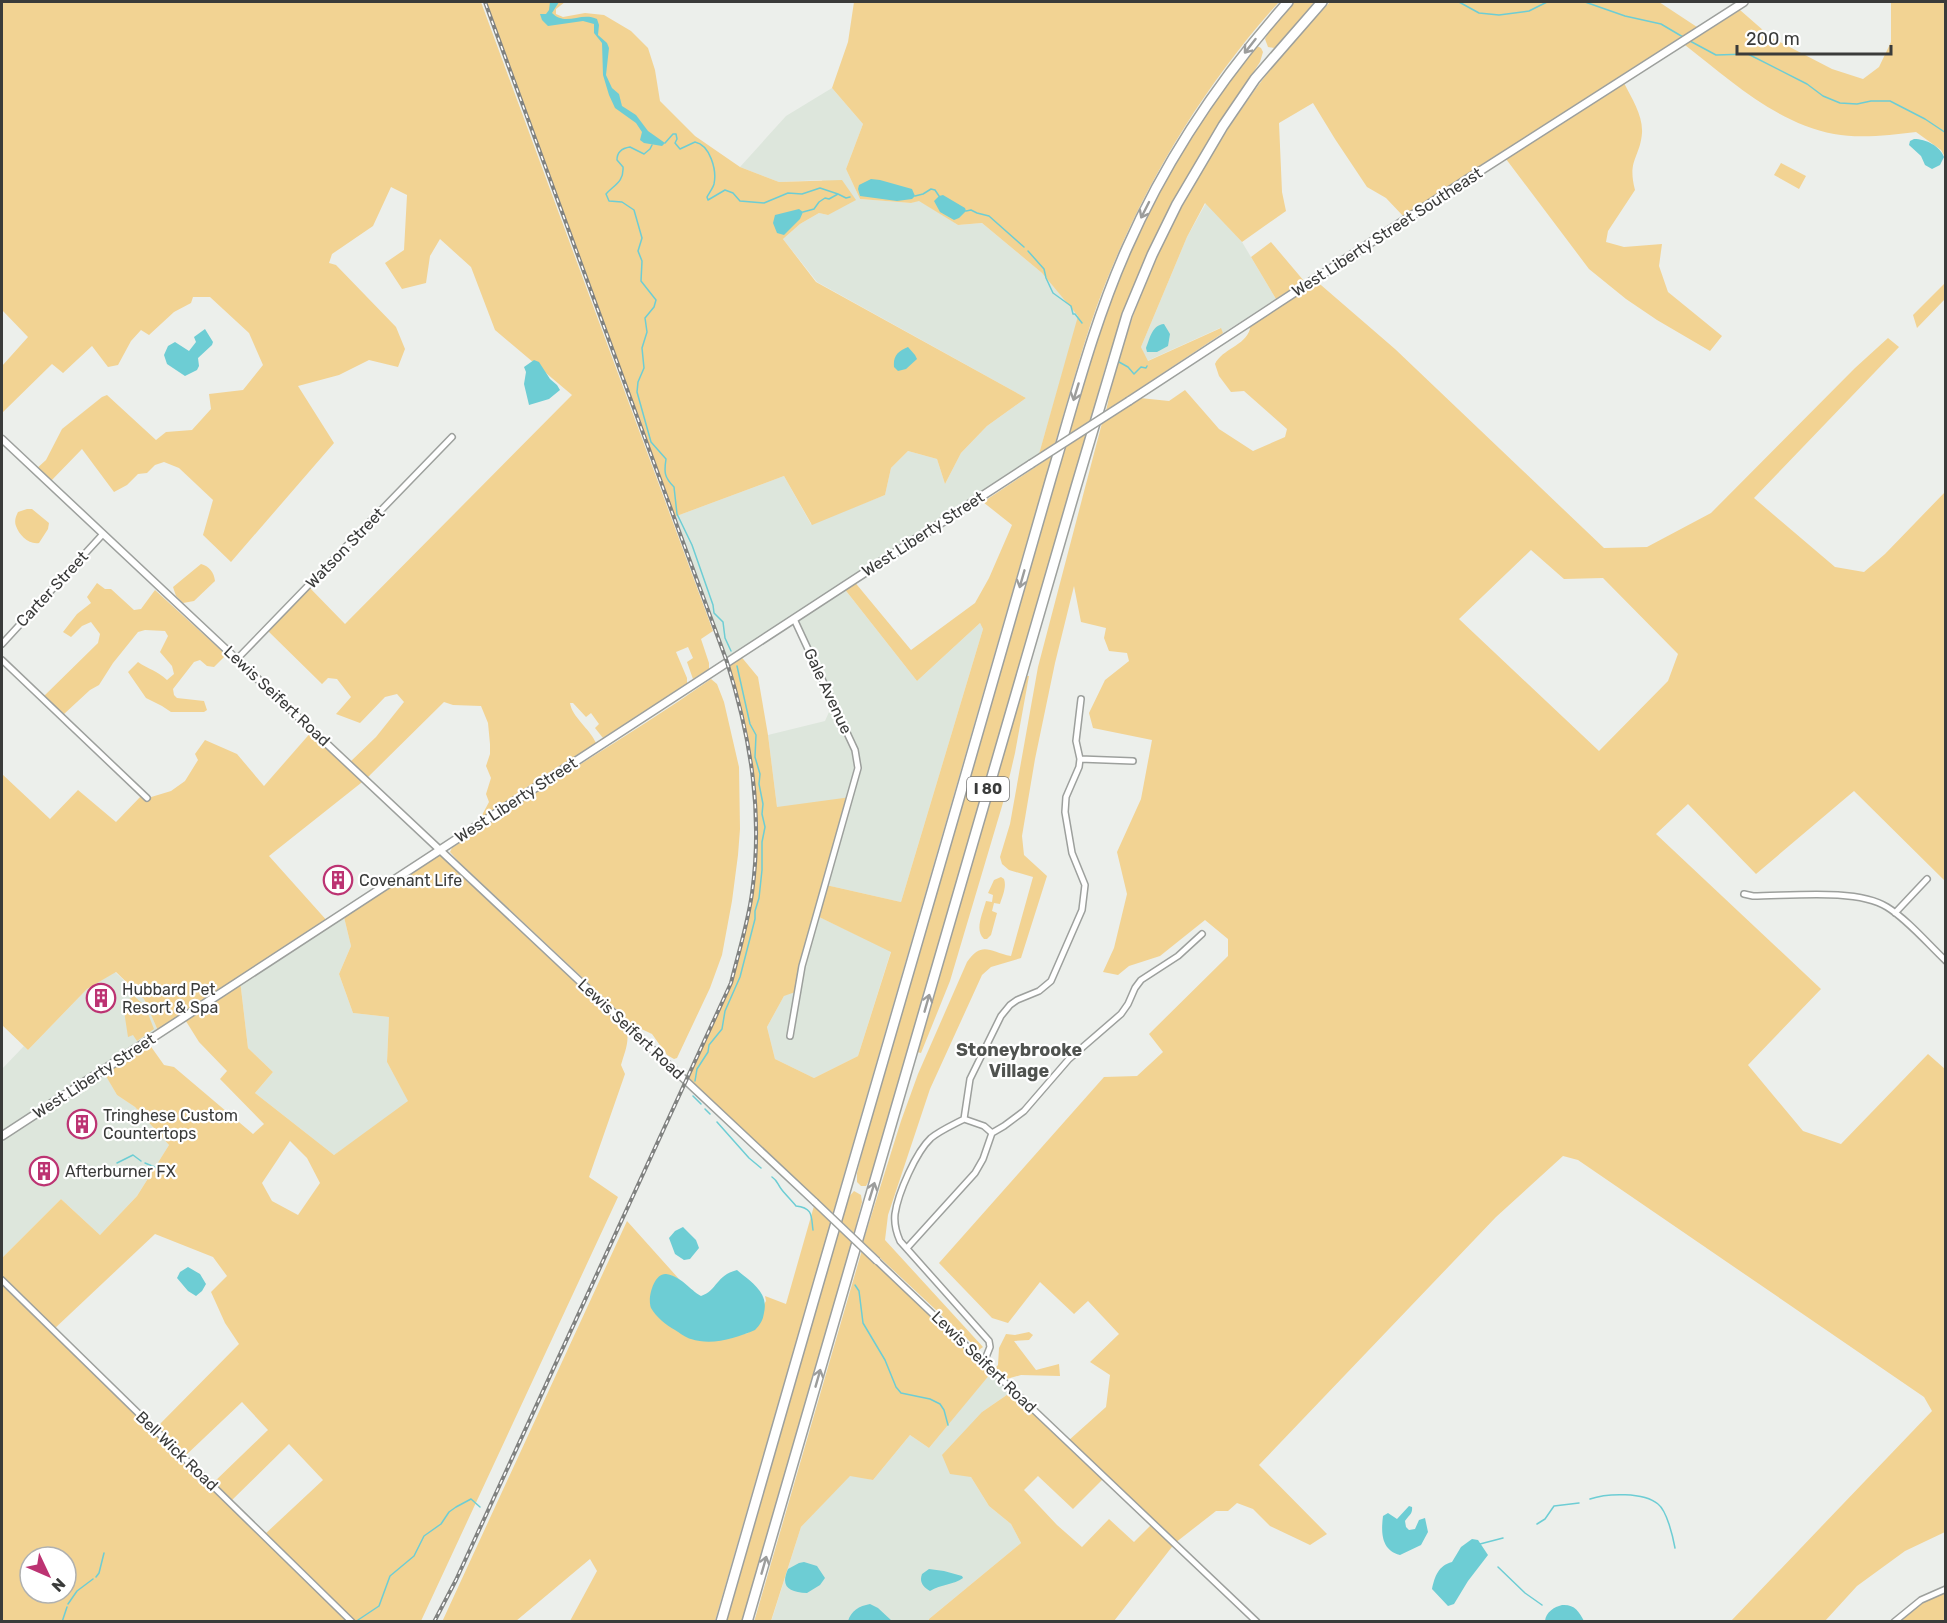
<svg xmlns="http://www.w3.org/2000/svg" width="1947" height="1623" font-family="Rubik,sans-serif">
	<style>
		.built { fill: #dde6dc }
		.green { fill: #f2d393; fill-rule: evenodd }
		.water { fill: #6dcdd4 }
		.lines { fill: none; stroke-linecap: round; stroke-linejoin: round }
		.stream { stroke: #6dcdd4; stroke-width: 1.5 }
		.minor-casing { stroke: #9da09d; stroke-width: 8 }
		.tertiary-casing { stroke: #9da09d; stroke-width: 9 }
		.secondary-casing { stroke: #9da09d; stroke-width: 10 }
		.motorway-casing { stroke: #9da09d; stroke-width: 12 }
		.minor { stroke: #fff; stroke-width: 5 }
		.tertiary { stroke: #fff; stroke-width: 6 }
		.secondary { stroke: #fff; stroke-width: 7 }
		.motorway { stroke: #fff; stroke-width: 9 }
		.rail-casing { stroke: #808280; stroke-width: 4 }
		.rail { stroke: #fff; stroke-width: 1.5; stroke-dasharray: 4.5; stroke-linecap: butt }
		.tertiary-bridge-casing { stroke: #9da09d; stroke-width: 9; stroke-linecap: butt }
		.secondary-bridge-casing { stroke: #9da09d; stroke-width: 10; stroke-linecap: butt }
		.tertiary-bridge { stroke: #fff; stroke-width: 6 }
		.secondary-bridge { stroke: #fff; stroke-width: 7 }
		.oneway { stroke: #9c9d9c }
		.labels { text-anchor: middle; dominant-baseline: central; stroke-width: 4.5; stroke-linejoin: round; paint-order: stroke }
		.shield { fill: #fff; stroke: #757675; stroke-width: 1.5 }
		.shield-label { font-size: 15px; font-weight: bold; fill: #3a3b3a }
		.street-label { font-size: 16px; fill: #3a3b3a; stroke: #fff }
		.poi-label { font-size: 16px; fill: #3a3b3a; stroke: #fff; text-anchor: start }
		.neighbourhood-label { font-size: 18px; font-weight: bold; fill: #505350; stroke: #fff }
	</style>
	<rect width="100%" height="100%" fill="#ecefeb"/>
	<path class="built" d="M832,88l31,36 -17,45 14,30 51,4 8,-3 39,25 24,-2 60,50 37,43 -40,138 -103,66 -1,7 -92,60 74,94 63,-58 3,6 -82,273 -75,-17 -49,-78 -9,-72 57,-14 8,-18 -39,-84 -67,43 -53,-145 110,-41 27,48 74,-29 6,-27 17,-17 29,8 8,25 16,-31 26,-27 39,-28 -209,-116 -34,-43 17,-15 19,-11 9,2 -6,-35 -43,2 -39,-15 46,-51z
		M1206,203l36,39 34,57 -53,34 -3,-5 -73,33 -6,-14 46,-110z
		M343,913l8,33 -12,28 14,39 36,4 -2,45 22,40 -75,53 -79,-62 18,-21 -25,-24 -8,-68z
		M817,916l74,35 -33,105 -44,22 -39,-19 -8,-32 17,-31z
		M115,972l29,27 15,34 -56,37 14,25 18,12 34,38 -32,51 -37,39 -39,-36 -59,59v-189l22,-23 4,4 59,-61z
		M993,1370l21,20 -32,22 -11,65 18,29 22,18 10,19 -92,76v2l-158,1 30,-95 49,-52 23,5 37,-45 19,13z"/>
	<path class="green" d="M2,2h479l232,629 -12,8 8,24v6l-16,10 -6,-17 6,-4 -5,-11 -12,5 11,26v6l-84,54 -8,-10 4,-4 -8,-11 -5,4 -13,-14h-3c2,14 20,26 26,40l-114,75 -1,-1 8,-15 -3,-8 5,-16 -5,-12 4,-12v-10l-2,-21 -7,-17 -28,-1 -9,-3 -78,77 -97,77 60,67 -89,57 8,68 25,24 -18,21 79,62 74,-54 -21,-39 2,-45 -36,-4 -14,-39 12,-28 -8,-33 97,-63 185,174c6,15 0,27 -4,41l4,9 -36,103 29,20 -197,424h-419v-363l59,-59 39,36 37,-39 32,-51 -34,-38 -18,-12 -14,-24 44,-30 17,24 10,2 79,67 11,-10 -44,-45 7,-8 -28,-29 -15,-24 -25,15 -15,-34 -28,-27 -29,17 -59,61 -26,-25v-251l48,45 28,-29 38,32 27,-28 5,4 23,-7 14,-10 13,-21 -3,-6 10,-14 32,14 27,32 49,-56 36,33 27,-26 28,-35 -7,-8 -12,3 -25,26 -24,-9 15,-17 -14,-18 -9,-1 -6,6 -56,-55 42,-43 37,38 227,-229 -77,-65 -24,-63 -31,-28 -10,17 -4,27 -24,6 -17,-26 19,-13 3,-55 -16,-8 -18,39 -41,28 -3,9 7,2 60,62 9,22 -7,18 -29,-7 -30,15 -41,11 36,57 -103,119 -28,-27 10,-35 -34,-32 -15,-6 -9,3 -8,8 -9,1 -11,11 -13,7 -32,-43 -33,34 -14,-13 11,-10 16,-31 40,-32 5,-2 49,45 10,-8 26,-2 19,-21 -2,-15 34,-4 20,-25 -14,-32 -39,-36h-17l-2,6 -17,9 -25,23 -8,-5 -10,11 -13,24 -10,2 -16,-21 -29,27 -11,-9 -50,49v-47l26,-29 -26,-27zM290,1141l17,17 13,25 -22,32 -26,-14 -10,-18zM155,1234l58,23 14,19 -16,16 14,31 14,21 -84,85 -102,-99zM242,1402l26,28 -56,54 -28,-27zM289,1444l34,36 -59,55 -34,-33zM30,1557h36v36h-36z
		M486,2h79l-9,7v5l7,3 22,-4 19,2 27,16 17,17 7,22 5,31 35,35 45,31 39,15 63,-2 14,20 -28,15 -9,-2 -19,11 -17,15 33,43 210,116 -39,28 -26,27 -16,31 -8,-25 -29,-8 -17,17 -6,27 -73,30 -28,-49 -110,41z
		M854,2h425c-75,83 -134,181 -175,285 -20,51 -33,104 -49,156l-16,11 39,-138 -36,-43 -60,-50 -24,2 -39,-24 -8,2 -51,-4 -14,-30 17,-45 -31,-36 16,-46z
		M1294,2h21l-38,44 -3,2 -6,-1 -3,-8 3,-6z
		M1330,2h329l38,25 -293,190 -18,-19 -19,-11 -32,-48 -22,-36 -34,20 3,69 4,19 -44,31 -37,-39 -18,34 -46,110 7,14 73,-33 2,5 3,-2 -120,80c25,-121 88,-243 164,-341 19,-24 40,-46 60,-68z
		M1891,2h54v155l-4,-7 -25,-18c-26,3 -56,7 -82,2 -58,-11 -104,-54 -149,-89l55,-35 32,28 60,31 31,10 16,-12 12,-25z
		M1257,46l4,2 2,4 -3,10c-37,58 -77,115 -105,178 -17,37 -33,76 -46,115 -7,22 -12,44 -19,66l-22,14 34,-115 17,-44 27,-59 19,-38 54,-88z
		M1624,83c8,16 19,32 18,50 -2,25 -15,27 -7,57l-27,41 -2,11 18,5 38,-3 -3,22 9,26 54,44 -12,15 -53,-31 -31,-21 -37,-30 -83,-110z
		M1781,163l25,13 -7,13 -25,-14z
		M1271,242l33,39 -28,18 -25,-42z
		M1314,279l81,70 209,199 43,-1 64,-34 144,-145 33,-30 11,9 -145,151 81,69 29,5 21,-18 60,-62v389l-91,-90 -98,83 -68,-70 -32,30 165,155 -73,76 55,66 38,13 87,-90 17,15v463l-40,19 -48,35 -32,35h-94l201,-210 -8,-14 -346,-237 -15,-4 -67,61 -237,248 68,69 -17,11 -40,-19 -17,-17 -16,-6 -9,8h-12l-41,32 -61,78h-185v-2l92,-76 -10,-19 -22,-18 -18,-29 -21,-3 -8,-19 40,-43 32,-22 54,51 38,-34 4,-32 -20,-13 29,-28 -31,-33 -14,13 -34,-32 -32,41 -16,-5 -53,-55 165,-186 33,-1 26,-24 -14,-18 79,-78v-17l-23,-19 -45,36 -31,10 -11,9 -15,-3 11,-24 13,-54 -10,-42 24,-53 11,-59 -59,-12 -4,-15 16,-33 24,-19 -2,-8 -18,-2 -5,-13 2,-10 -25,-6 -7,-36 -19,77 -20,96 -13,77 2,19 23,21 -26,82 -30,9 -9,8 -52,114 -42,126 -3,25 98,107 -4,3 -116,-108 38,-121 17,-47 49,-112c15,-22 23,-10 44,-6l22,-79 -24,-7 -7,-6 -2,-7 10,-33 28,-157 64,-244 38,-25 29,3 16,-11 34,39 34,22 32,-14 2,-8 -43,-38 -13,1 -12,-16 -4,-12c7,-15 30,-18 35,-35l-2,-6zM1531,550l33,29 39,-1 75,76 -10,27 -69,70 -140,-132zM1038,1476l35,33 32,-32 48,46 -19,19 -25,-23 -27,28 -25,-22 -31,-33 -2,-2z
		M1945,283v16l-28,29 -4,-13z
		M1087,433l-214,740 -7,13h-5l-4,-4v-9l24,-94 182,-630z
		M1052,456l-24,82 -195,675 -16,-14 -2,3 -128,-120 44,-99 21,-88 5,-47 -8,-103 -22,-83 12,-8 19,23 10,58 9,72 74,-10 -25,88 75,17 82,-273 -3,-6 -63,58 -74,-94 10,-7 58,70 64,-47 14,-25 23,-53 -29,-23zM817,916l74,36 -33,104 -44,22 -39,-19 -8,-32 17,-31 14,-5z
		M27,509h5l17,14 -1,6 -9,14c-10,2 -20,-8 -23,-17 -2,-5 0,-10 2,-14z
		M201,564c8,2 13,8 14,17l-21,20 -11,2 -7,-7 -3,-9z
		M97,583l8,6h6l23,21 7,-1 14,-19 69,63v4l-10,10 -7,-1 -7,-6 -6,2 -21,27 1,6 3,3 27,3 3,9 -3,2h-33l-9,-6 -16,-8 -18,-26 10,-10c10,7 20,9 29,18l7,-6 -2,-8 -12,-14 8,-16 -3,-5 -20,-1 -7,2 -25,31 -14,22 -9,5 -26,24 -20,-18 54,-53 2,-9 -9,-12 -9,4 -11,11 -8,-5 14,-18 14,-11 -4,-6z
		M1026,676h3l-14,77 -10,43 -55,185 -29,72 -4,-1z
		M711,679l6,5 7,18 15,65 1,62 -2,26 -6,46 -10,54 -12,33 -33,70 -3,1 -7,-4 -15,-21 -19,-9 -173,-162 -10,-11 2,-4c84,-59 175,-110 259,-169z
		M1001,877l3,2c3,8 -2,18 -4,25l-6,-1 -2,8 5,2 -6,22 -4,4h-3c-10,-9 -1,-26 2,-38l6,1 1,-7 -5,-2 6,-13z
		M134,996l11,10 9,23 -17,12 -4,-6 -5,2 -4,-26 1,-9z
		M854,1191l7,4 1,7 -8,31 -13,-12 6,-22z
		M814,1206l17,16 -116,399h-145l27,-50 -7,-12 -74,62 -74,1 185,-401 52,58 -9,-4c-18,8 -17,11 -20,29l10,14 75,18 13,-3 18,-32 -1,-5 21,8z
		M838,1228l14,13 -5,23 -103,357 -19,1z
		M862,1250l129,123 -62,75 -19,-13 -37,45 -23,-4 -49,51 -30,94 -17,1z
		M1029,1332l4,3 -4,5 -15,1 22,29 23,-6 1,12 -39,-1 -18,5 -10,-10 5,-5 1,-17 7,-14 9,1z
		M1945,1589v32l-50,1 11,-11z"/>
	<path class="water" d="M550,2h9l-7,11c14,14 29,-2 45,6l2,6 -1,10 9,8 2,5 -3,27 6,13 7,6 3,12 14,9 12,16 17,12 -3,3 -18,-3 -4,-3 2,-8 -6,-9 -21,-15 -6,-13 -6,-20 -1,-32 -8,-10v-9l-11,-3 -35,5 -6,-6 -2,-6h6l3,-4z
		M1914,139c12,0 26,7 30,18l-4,8 -8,4 -7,-4 -4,-9 -12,-11 1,-4z
		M871,179l9,1 32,9 3,7 -3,3 -15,2 -37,-5 -2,-7 1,-4z
		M943,195l22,13 1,3 -7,7 -5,2 -14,-8 -6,-11 5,-5z
		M799,209l4,3 -3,7 -16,16 -7,-2 -4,-10 2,-8z
		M1164,324l6,10 -2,12 -11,6h-10l-1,-4c4,-10 6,-23 18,-24z
		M205,329l8,13 -1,3 -14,13 1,8 -2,4 -12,6 -18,-12 -3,-9 4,-9 7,-4 14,9 7,-9 -2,-5z
		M908,347l7,8 2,4 -11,10 -8,2 -4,-4c-1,-11 4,-16 14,-20z
		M534,360l5,2 11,17 7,6 3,5 -11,9 -20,6 -5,-21 2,-12 -2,-5z
		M683,1227l13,13 3,8 -9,11 -6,1 -9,-6 -6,-16 6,-7z
		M188,1267l12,7 6,10 -4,7 -6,5 -8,-5 -11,-13 3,-6z
		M737,1270c14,12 32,22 27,43 -1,7 -4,12 -9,17 -19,8 -43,16 -64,9 -5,-1 -11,-6 -16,-9 -9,-5 -19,-13 -24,-22 -4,-10 3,-35 15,-34 15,2 24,16 35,22 17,-6 14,-20 36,-26z
		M1409,1506l3,1c1,7 -4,9 -7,14l1,6 3,3 6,-1 4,-9 6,-2 3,14 -7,13 -21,10c-19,-5 -19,-23 -17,-39l5,-3 9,6z
		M1472,1539l6,1 10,15 -20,26 -14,23 -6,2 -16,-17c3,-13 6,-23 20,-27l9,-15z
		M804,1562l13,4 8,12 -5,7 -13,8c-18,-1 -27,-6 -19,-24l11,-6z
		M929,1569l15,2 18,5 1,2c-9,7 -22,6 -33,13 -7,-4 -11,-9 -8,-17z
		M870,1604l8,4 14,13h-44c3,-10 11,-15 22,-17z
		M1562,1605c12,-1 17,6 22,16h-39c1,-9 9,-14 17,-16z"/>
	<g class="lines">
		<path class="stream" d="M1459,2l20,11 20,2 30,-4 18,-9
			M1585,2l40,14 36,8 22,13
			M1690,41l26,14 32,-1 59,30 16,12 17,7 17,1 14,-3h19l35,18 21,14
			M665,143l8,-9h3l1,5 -2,4 5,6 15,-7c15,3 22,28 19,42 -1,4 -5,9 -7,13l1,3 17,-10 8,3 7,8 24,2 24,-10 14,1 18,-6 18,6
			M652,145l-2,4 -6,5 -14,-7c-7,1 -13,4 -13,13l6,7c1,15 -9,18 -17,27l3,7 13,1 12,8 8,28 -4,13 4,10 -1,20 15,19 -2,7 -9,11 2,14 -5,16 2,20 -6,14 -1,10 14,50 15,17c-2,13 -2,18 8,28l3,27 15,31 21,60 1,8 9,9 2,16 6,13
			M915,196l8,-2 8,-5 4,1 4,6
			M966,211l5,-1 6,3 12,3 35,31
			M803,212l11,-3 5,-7 6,-4 4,1 9,-5 8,4 4,-1
			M1028,251l16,18 2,9 7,15 18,13 2,8h2l7,9
			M1119,362l9,5 6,7 7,-7 5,1 1,-2
			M695,1081l2,-12 11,-17 1,-7 13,-16 3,-18 15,-34 15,-58v-8l4,-13 3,-28v-28l3,-15 -3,-13 1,-10 -4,-20 1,-10 -5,-17 1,-22 -6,-11 -13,-58
			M693,1096l8,8
			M705,1109l5,5
			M717,1122l32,36 12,10
			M117,1163l16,-8 8,6
			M145,1163l19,8
			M772,1177c6,4 5,7 10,13 4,5 10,11 14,16 18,2 15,11 17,24
			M855,1285l4,6 4,32 22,37 11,27 5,6 29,6 10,5 4,6 4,15
			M1590,1499c17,-6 54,-7 68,5 9,7 15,33 17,44
			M1537,1524l8,-5 9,-13 25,-3
			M1480,1544l23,-6
			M1498,1567l27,26 17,12
			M96,1577l3,-4 5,-20
			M68,1604l9,-13 16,-12
			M358,1620l21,-14 11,-30 24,-20 10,-20 17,-12 8,-12 7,-5 15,-8 9,8
			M62,1622l5,-15"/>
		<g class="minor-casing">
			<path id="minor" d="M2,644l101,-110
				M237,659l215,-222
				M2,660l145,138
				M1080,759l53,2
				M1744,894l9,2c36,0 104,-8 134,11 21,13 41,37 59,54
				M1895,913l32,-34
				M790,1036l12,-70 56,-198 -3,-18 -61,-131
				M964,1119l20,7 8,7
				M907,1248l68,-75 8,-14 9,-26 12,-7 20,-15 45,-52 52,-45 7,-10 7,-16 6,-8 37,-24 24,-22
				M877,1261l380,361
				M2,1280l350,342
				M984,1362l6,-15 -1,-6 -89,-100c-4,-9 -6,-18 -5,-27 3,-21 21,-62 36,-76 10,-8 22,-13 33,-19l6,-40 31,-63 9,-11 7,-5 22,-9 12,-10 31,-71 3,-25 -13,-32 -7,-41 1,-15 13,-30 1,-8 -4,-18 5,-42
				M1894,1622l27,-22 25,-11"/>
		</g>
		<g class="tertiary-casing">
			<path id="tertiary" d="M2,439l813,763"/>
		</g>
		<g class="secondary-casing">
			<path id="secondary" d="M1129,401l337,-221 278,-178
				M2,1136l1029,-672"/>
		</g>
		<g class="motorway-casing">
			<path id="motorway" d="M721,1622c79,-276 159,-551 239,-827 30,-105 60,-211 91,-317 23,-77 43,-156 76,-230 40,-91 95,-172 161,-246
				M747,1622l329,-1135 51,-172 25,-60 25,-51 46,-78 32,-47 67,-77"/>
		</g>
		<use href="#minor" class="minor"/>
		<use href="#tertiary" class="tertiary"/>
		<use href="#secondary" class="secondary"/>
		<use href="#motorway" class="motorway"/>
		<g class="rail-casing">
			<path id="rail" d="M434,1622l22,-42 275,-597c7,-29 17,-60 21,-90 11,-80 -1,-154 -25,-231l-242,-660"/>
		</g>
		<use href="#rail" class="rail"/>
		<g class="tertiary-bridge-casing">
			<path id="tertiary-bridge" d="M815,1202l62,59"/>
		</g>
		<g class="secondary-bridge-casing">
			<path id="secondary-bridge" d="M1031,464l98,-63"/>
		</g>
		<use href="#tertiary-bridge" class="tertiary-bridge"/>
		<use href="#secondary-bridge" class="secondary-bridge"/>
	</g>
	<defs><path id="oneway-shaft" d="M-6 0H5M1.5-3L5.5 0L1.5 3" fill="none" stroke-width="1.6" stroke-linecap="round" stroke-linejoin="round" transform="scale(1.5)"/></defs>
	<g class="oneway">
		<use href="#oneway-shaft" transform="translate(1250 46) rotate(128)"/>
		<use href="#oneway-shaft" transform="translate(1145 210) rotate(117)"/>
		<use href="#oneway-shaft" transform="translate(1076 392) rotate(107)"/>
		<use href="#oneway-shaft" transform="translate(1022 579) rotate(106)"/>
		<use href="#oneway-shaft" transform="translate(927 1003) rotate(-74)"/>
		<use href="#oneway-shaft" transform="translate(872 1191) rotate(-73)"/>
		<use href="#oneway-shaft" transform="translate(818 1378) rotate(-74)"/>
		<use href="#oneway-shaft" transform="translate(764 1565) rotate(-74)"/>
	</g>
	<defs>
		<g id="building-ring" transform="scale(1.5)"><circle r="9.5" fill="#fff" stroke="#bc3372" stroke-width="1.5"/><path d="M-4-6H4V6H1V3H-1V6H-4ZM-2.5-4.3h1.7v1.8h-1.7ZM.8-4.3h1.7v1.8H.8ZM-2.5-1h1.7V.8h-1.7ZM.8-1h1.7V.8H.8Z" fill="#bc3372"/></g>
	</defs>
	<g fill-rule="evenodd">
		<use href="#building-ring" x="338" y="880"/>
		<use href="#building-ring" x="101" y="998"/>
		<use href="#building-ring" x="82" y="1124"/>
		<use href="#building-ring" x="44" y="1171"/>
	</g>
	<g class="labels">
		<rect class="shield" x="967" y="777" width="42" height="24" rx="4.5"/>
		<g class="shield-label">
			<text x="988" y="789">I 80</text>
		</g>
		<g class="street-label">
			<text transform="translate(1387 232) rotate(-33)">West Liberty Street Southeast</text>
			<text transform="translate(923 534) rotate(-33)">West Liberty Street</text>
			<text transform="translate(345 548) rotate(-46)">Watson Street</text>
			<text transform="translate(52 589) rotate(-47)">Carter Street</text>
			<text transform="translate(828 691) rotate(65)">Gale Avenue</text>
			<text transform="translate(277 696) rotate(43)">Lewis Seifert Road</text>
			<text transform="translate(516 800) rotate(-33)">West Liberty Street</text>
			<text transform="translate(631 1029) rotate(43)">Lewis Seifert Road</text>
			<text transform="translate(94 1076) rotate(-33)">West Liberty Street</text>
			<text transform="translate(984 1362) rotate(44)">Lewis Seifert Road</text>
			<text transform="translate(177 1451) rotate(44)">Bell Wick Road</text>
		</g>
		<g class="poi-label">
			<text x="359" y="880">Covenant Life</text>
			<text x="122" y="989">Hubbard Pet<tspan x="122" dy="18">Resort &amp; Spa</tspan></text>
			<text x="103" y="1115">Tringhese Custom<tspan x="103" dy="18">Countertops</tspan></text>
			<text x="65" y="1171">Afterburner FX</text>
		</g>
		<g class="neighbourhood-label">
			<text x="1019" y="1050">Stoneybrooke<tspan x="1019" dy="21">Village</tspan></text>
		</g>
	</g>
	<rect width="1947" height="1623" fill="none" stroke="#3a3b3a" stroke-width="6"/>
	<g transform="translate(48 1575) rotate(134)"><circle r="28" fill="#ffffff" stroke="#b0b1b0" stroke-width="1.5"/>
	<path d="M0-4.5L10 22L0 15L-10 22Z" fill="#bc3372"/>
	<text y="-9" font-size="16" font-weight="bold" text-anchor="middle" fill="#3a3b3a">N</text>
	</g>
	<path d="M1737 45v9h154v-9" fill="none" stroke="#3a3b3a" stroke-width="3"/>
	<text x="1746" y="45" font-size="18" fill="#3a3b3a" stroke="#ffffff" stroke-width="4.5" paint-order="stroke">200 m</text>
</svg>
